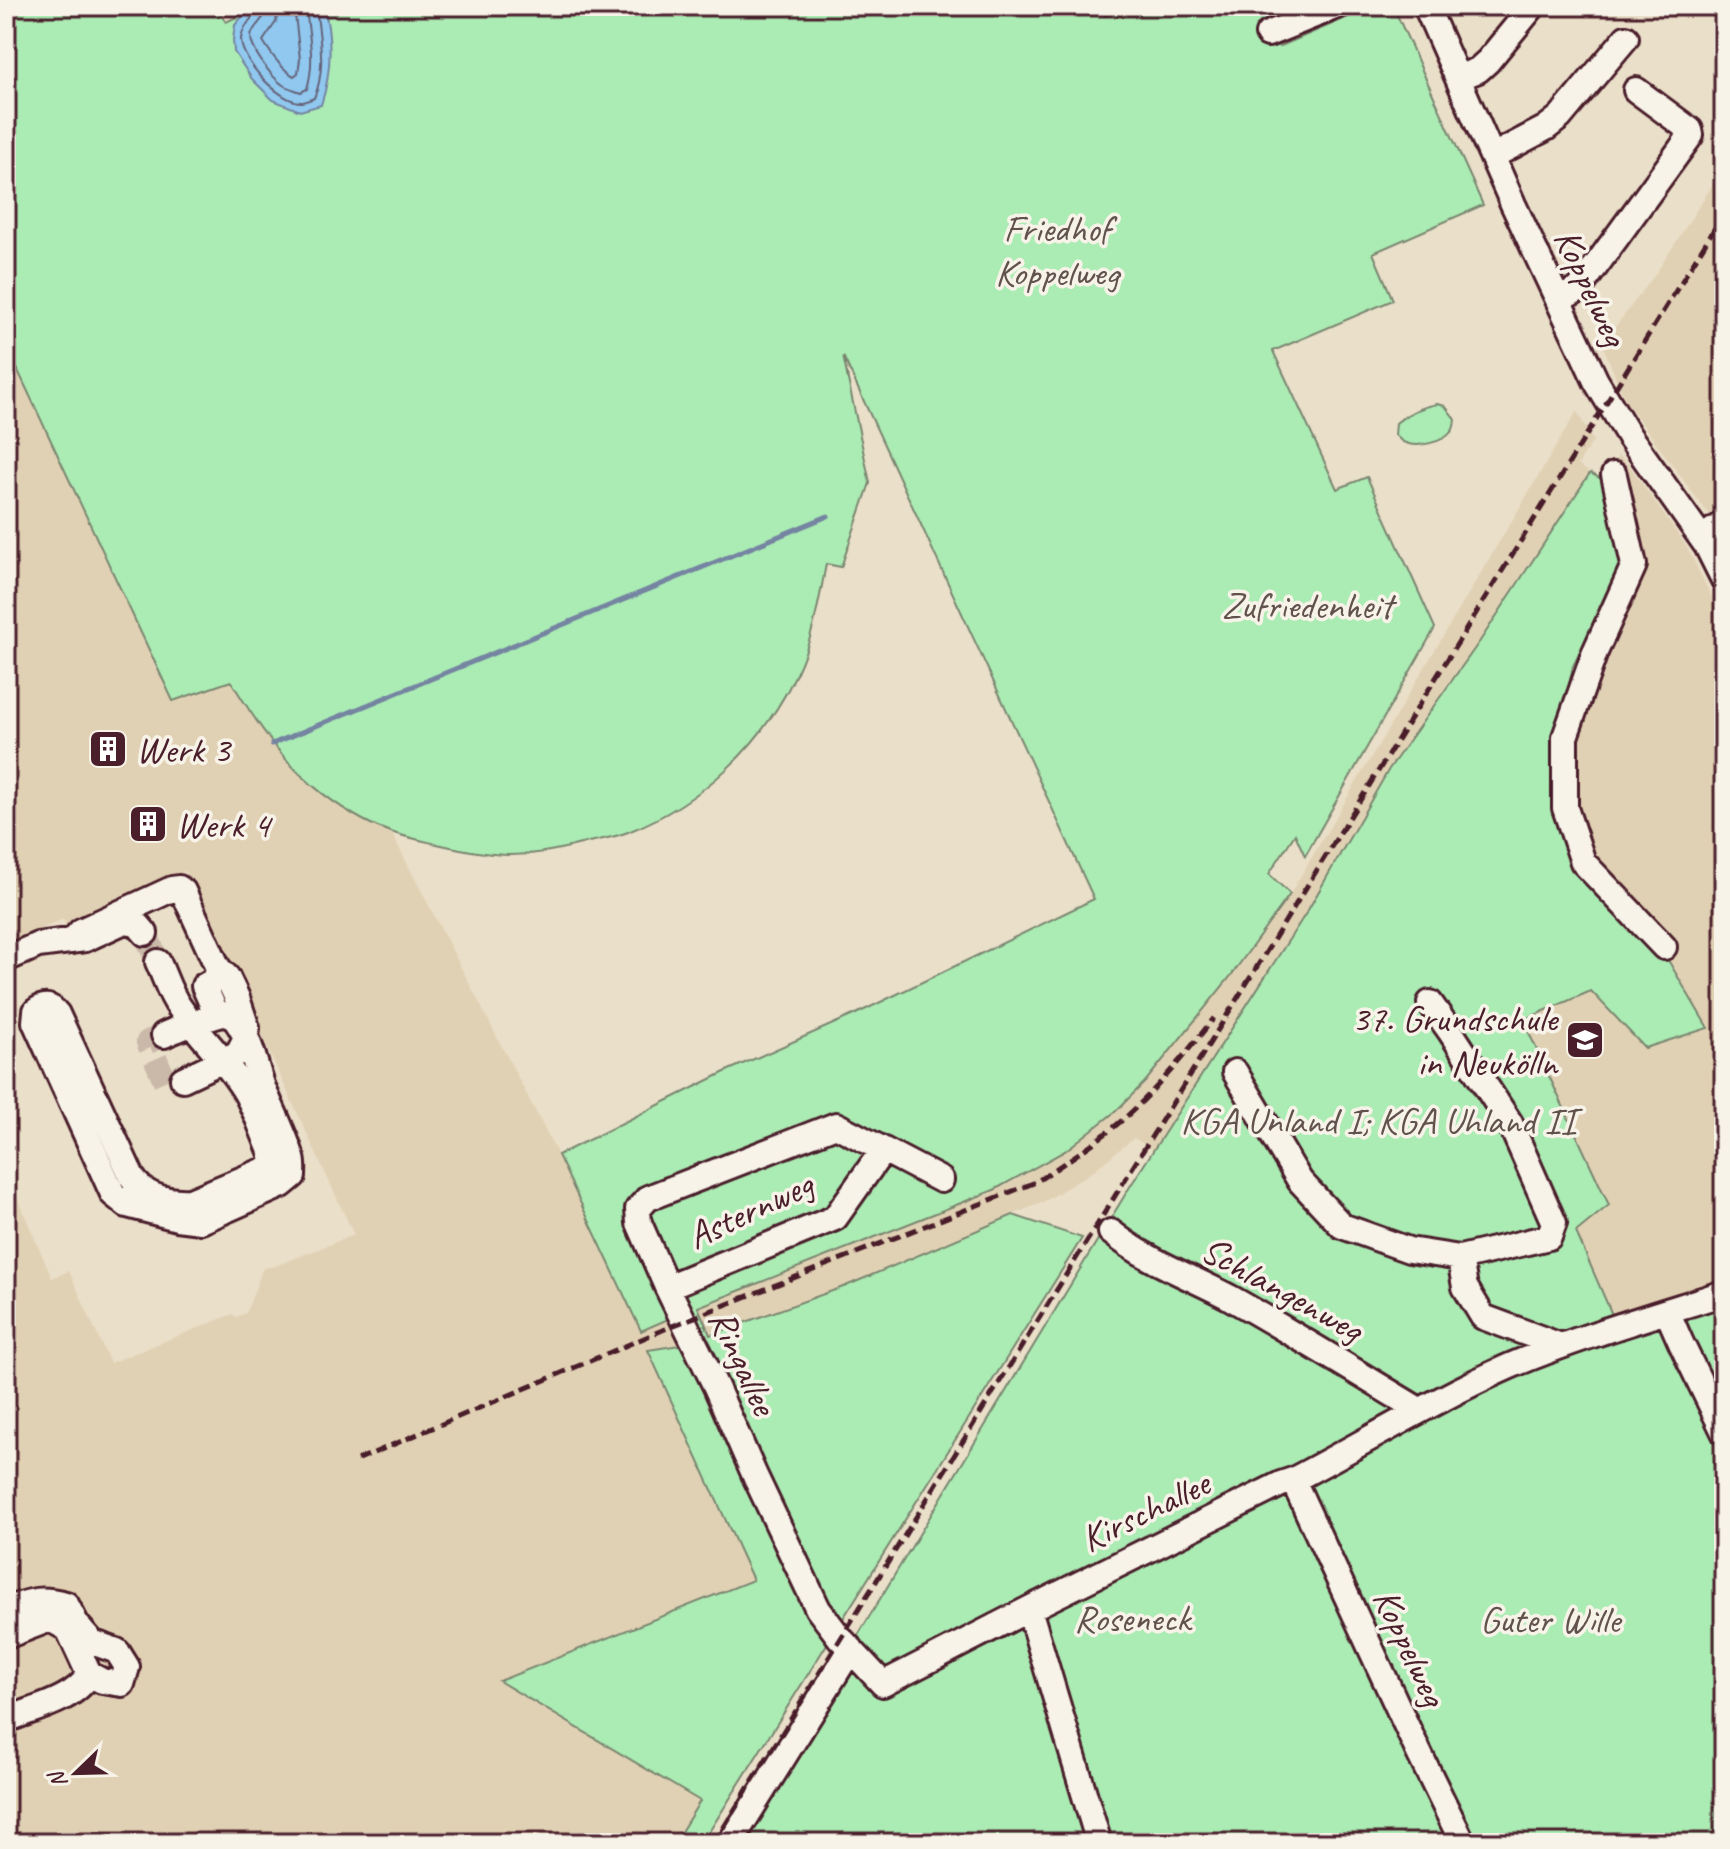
<svg xmlns="http://www.w3.org/2000/svg" width="1730" height="1849" font-family="Caveat,sans-serif">
	<style>
		.built { fill: #e1d1b4 }
		.green { fill: #abecb4; stroke: #7a8670; stroke-width: 2 }
		.water { fill: #90c8ef; stroke: #7484a1; stroke-width: 2 }
		.lines { fill: none; stroke-linecap: round; stroke-linejoin: round }
		.shore { stroke: #666379; stroke-width: 2 }
		.stream { stroke: #7484a1; stroke-width: 5 }
		.minor-tunnel { stroke: #cab9a9; stroke-width: 24; stroke-dasharray: 24 12; stroke-linecap: butt }
		.minor-casing { stroke: #4a1f2b; stroke-width: 30 }
		.minor { stroke: #f7f3e8; stroke-width: 24 }
		.rail { stroke: #4a1f2b; stroke-width: 5; stroke-dasharray: 12 6; stroke-linecap: butt }
		.labels { text-anchor: middle; dominant-baseline: central; stroke-width: 7; stroke-linejoin: round; paint-order: stroke }
		.park-label { font-size: 38px; fill: #62524d; stroke: #f7f3e8 }
		.street-label { font-size: 38px; fill: #4a1f2b; stroke: #f7f3e8 }
		.poi-label { font-size: 38px; fill: #4a1f2b; stroke: #f7f3e8; text-anchor: start }
	</style>
	<rect width="100%" height="100%" fill="#eadfc9"/>
	<filter id="ink" filterUnits="userSpaceOnUse"><feTurbulence type="fractalNoise" baseFrequency=".0125" numOctaves="2"/><feDisplacementMap in="SourceGraphic" scale="16" xChannelSelector="R" yChannelSelector="G"/><feConvolveMatrix kernelMatrix="1 2 1 2 8 2 1 2 1" color-interpolation-filters="sRGB"/></filter>
	<g filter="url(#ink)">
		<path class="built" d="M1724,167v372l-6,-12 -92,-125 -24,-58 52,-68z
			M6,345l167,355 58,-19 27,43 30,39 44,38 30,19 30,14 166,321 83,176 27,-12 12,26 -31,6 104,229 -53,221 -26,42h-668v-671l46,106 17,-7 41,92 123,-49 3,3 10,-4 17,-45 12,-2 79,-31 -169,-364 -118,56 -4,-8 -57,26z
			M1577,411l16,30 -15,24 12,8 -110,168 -91,128 -81,141 -155,240 -19,-12 -45,36 -44,27 -199,85 -136,49 -13,-28 297,-117 22,-10 75,-48 25,-21 29,-29 85,-105 60,-83z
			M1618,455l11,10 59,84 36,73v657l-110,38 -38,-85 -53,-212 68,-29 54,57 -62,-186 -18,-125 69,-172 -21,-94z"/>
		<path class="green" d="M6,6h208l12,16 34,-16h410l3,6 20,-2 -1,-4h408l5,10 23,-10h137l14,41 95,-41h19l90,199 -110,48 20,47 -120,51 64,138 30,-12 68,151 -130,228 -10,-22 -26,40 21,20 -60,83 -85,105 -29,29 -51,40 -71,39 -296,117 12,28 136,-49 167,-71 69,23 -380,605h-28l26,-42 -201,-120 254,-101 -105,-230 32,-5 -12,-26 -27,12 -83,-176 171,-85 129,-57 236,-114 -251,-543 27,127 -29,84 -15,-3c-7,37 -13,75 -30,110 -34,72 -95,129 -168,158 -15,6 -32,8 -47,12 -23,6 -48,11 -72,11 -22,0 -50,-6 -72,-11 -26,-6 -50,-11 -74,-24 -64,-35 -95,-78 -132,-139l-58,20 -167,-356v-248l6,-3 -6,-13z
			M1437,404l8,2 10,13c-1,6 0,9 -4,13 -7,10 -34,16 -45,11 -5,-1 -7,-5 -11,-8l1,-12c11,-10 26,-16 41,-19z
			M1590,473l16,8 20,77 -53,108 -16,72 5,78 96,127 50,85 -63,20 -54,-57 -68,29 86,185 -33,27 37,85 111,-29v555h-992l399,-658 177,-275 81,-141 91,-128z"/>
		<path class="water" d="M251,6h73c8,33 8,66 -3,99l-21,6 -27,-11 -21,-21 -18,-27 -1,-13 2,-14z"/>
		<g class="lines">
			<path class="shore" d="M257,6c-2,13 -15,19 -16,33 -1,21 39,64 61,63 2,0 10,-3 12,-4 13,-30 5,-61 2,-92
				M267,6c-1,13 -10,16 -15,27 -6,13 21,45 31,52 5,3 13,5 18,7l6,-3c9,-31 1,-54 -1,-83
				M279,6l-3,16 -13,19c8,13 18,28 31,35l4,-3 2,-14 -6,-53"/>
			<path class="stream" d="M272,744l556,-228"/>
			<path class="minor-tunnel" d="M145,933l13,29
				M164,1035l-16,7 19,43 16,-6"/>
			<g class="minor-casing">
				<path id="minor" d="M1426,6l87,198 83,177 33,55 78,110 17,34
					M1268,34l69,-28
					M1458,78l20,-8 10,-9 45,-55
					M1493,156l53,-28 14,-11 66,-79
					M1558,300l21,-11 112,-154 -1,-5 -54,-40
					M1614,475l20,90 -39,87 -30,85v71l18,54 81,85
					M1702,538l22,-15
					M72,941l9,-10 91,-42 7,-1 4,3 35,77 9,9 10,21 10,30 -1,10 -8,15 -55,26
					M6,959l32,-14 47,-6 37,-17 9,-1 8,5 6,7
					M158,962c7,15 12,33 22,46 20,29 48,54 66,85 10,18 17,39 25,58 2,9 3,13 -4,18l-77,32c-22,1 -46,-4 -58,-24l-75,-163c-6,-8 -12,-10 -21,-3l-1,11 78,172 14,11 50,13 24,3 81,-36 11,-9c0,-6 1,-12 -1,-18 -7,-23 -19,-46 -28,-68 -7,-17 -10,-36 -18,-53 -4,-7 -10,-21 -19,-23 -6,-2 -55,17 -63,21
					M1430,1003l20,28 60,92 44,100 -5,14 -89,21 5,29 18,30 78,29
					M217,1015l-13,-29 12,-7 2,-11
					M1235,1072l65,109 42,45 67,24 51,8
					M941,1180l-105,-55 -188,73 -10,11 1,14 28,64 49,100 39,89 63,133 22,29 43,46 146,-75 252,-125 12,-4c73,-38 142,-81 217,-114 69,-29 142,-50 214,-73
					M1111,1232c34,28 78,44 118,65 64,36 127,75 190,113
					M667,1287l168,-69 48,-68
					M1667,1311l14,32 43,89
					M1293,1480l126,273 44,90
					M1029,1609l70,234
					M6,1610c25,-9 33,-13 60,-6l11,21 15,17 25,9 10,16 -5,17 -20,-3 -13,-7 -21,-45 -18,-10 -44,17
					M6,1720c26,-11 70,-20 83,-46
					M730,1843l121,-194"/>
			</g>
			<use href="#minor" class="minor"/>
			<path class="rail" d="M357,1460l315,-134 364,-144c31,-21 63,-41 91,-66 32,-29 60,-64 87,-98
				M714,1843l1010,-1630"/>
		</g>
	</g>
	<defs>
		<g id="building-square" transform="scale(2)"><rect x="-9" y="-9" width="18" height="18" rx="4" fill="#4a1f2b" stroke="#f7f3e8"/><path d="M-4-6H4V6H1V3H-1V6H-4ZM-2.5-4.3h1.7v1.8h-1.7ZM.8-4.3h1.7v1.8H.8ZM-2.5-1h1.7V.8h-1.7ZM.8-1h1.7V.8H.8Z" fill="#fff"/></g>
		<g id="school-square" transform="scale(2)"><rect x="-9" y="-9" width="18" height="18" rx="4" fill="#4a1f2b" stroke="#f7f3e8"/><path d="M0-5L7-2L0 1L-7-2ZM-4 1L0 2.5L4 1V4Q0 6-4 4Z" fill="#fff"/></g>
	</defs>
	<g fill-rule="evenodd">
		<use href="#building-square" x="108" y="749"/>
		<use href="#building-square" x="148" y="824"/>
		<use href="#school-square" x="1585" y="1040"/>
	</g>
	<g class="labels">
		<g class="park-label">
			<text x="1057" y="228">Friedhof<tspan x="1057" dy="44">Koppelweg</tspan></text>
			<text x="1307" y="605">Zufriedenheit</text>
			<text x="1378" y="1120">KGA Unland I; KGA Uhland II</text>
			<text x="1132" y="1618">Roseneck</text>
			<text x="1550" y="1619">Guter Wille</text>
		</g>
		<g class="street-label">
			<text transform="translate(1591 287) rotate(65)">Koppelweg</text>
			<text transform="translate(750 1210) rotate(-25)">Asternweg</text>
			<text transform="translate(1282 1289) rotate(29)">Schlangenweg</text>
			<text transform="translate(743 1362) rotate(65)">Ringallee</text>
			<text transform="translate(1145 1511) rotate(-26)">Kirschallee</text>
			<text transform="translate(1410 1647) rotate(65)">Koppelweg</text>
		</g>
		<g class="poi-label">
			<text x="136" y="749">Werk 3</text>
			<text x="176" y="824">Werk 4</text>
			<text x="1557" y="1018" text-anchor="end">37. Grundschule<tspan x="1557" dy="44">in Neukölln</tspan></text>
		</g>
	</g>
	<rect width="1730" height="1849" fill="none" stroke="#f7f3e8" stroke-width="32"/>
	<rect x="16" y="16" width="1698" height="1817" fill="none" stroke="#4a1f2b" stroke-width="3" filter="url(#ink)"/>
	<g transform="translate(76 1773) rotate(247)" stroke="#f7f3e8" stroke-width="6" paint-order="stroke">
	<path d="M0-6L14 30L0 20L-14 30Z" fill="#4a1f2b"/>
	<text y="-12" font-size="22" font-weight="bold" text-anchor="middle" fill="#4a1f2b">N</text>
	</g>
</svg>
